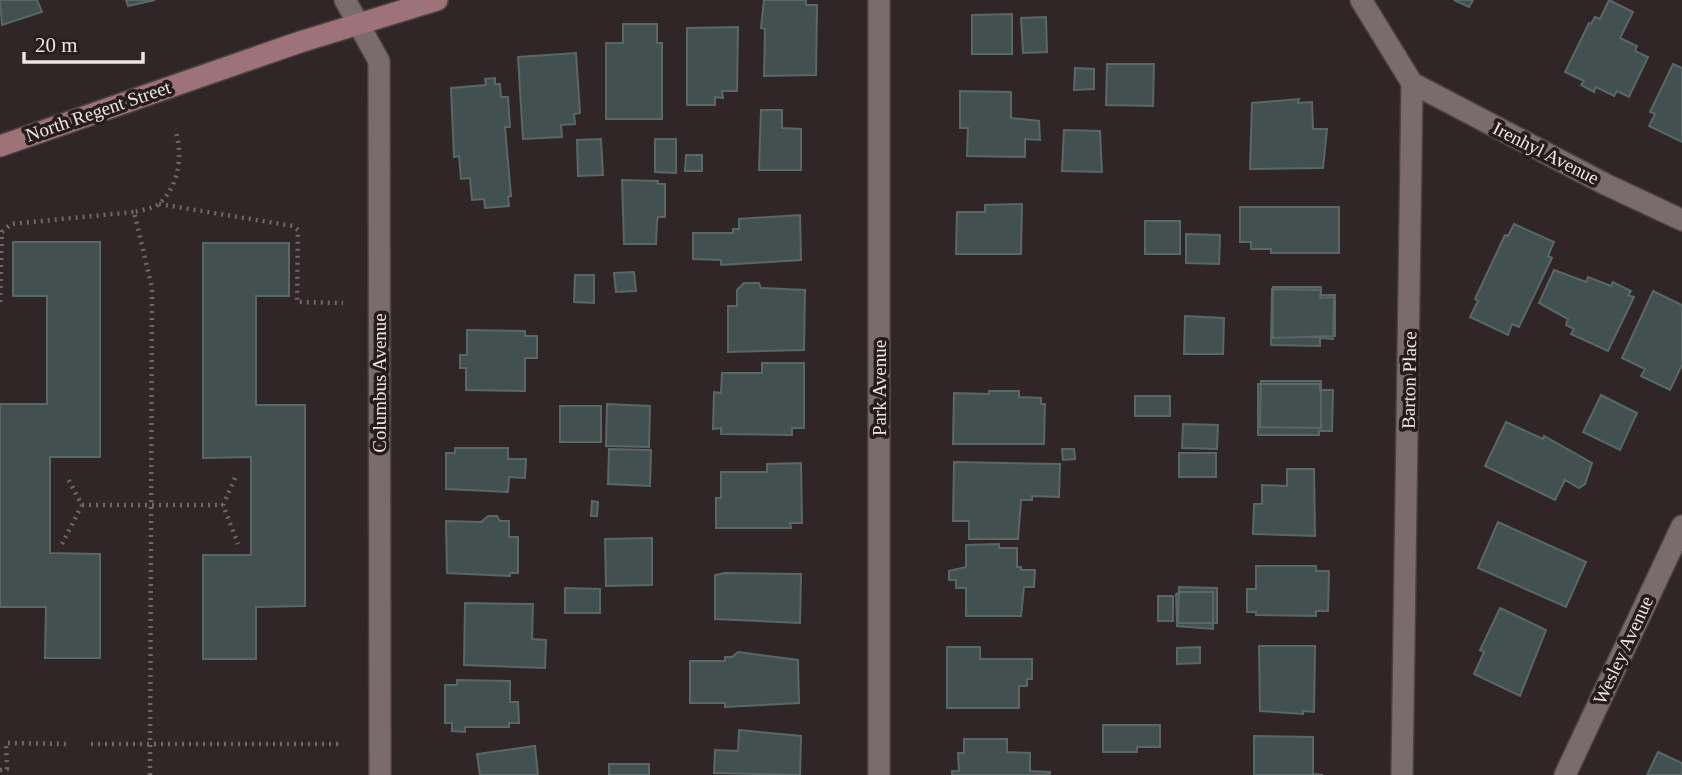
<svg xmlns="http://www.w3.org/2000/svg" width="1682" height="775" font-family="Georgia,serif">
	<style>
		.building { fill: #425050; stroke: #596767; stroke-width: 2 }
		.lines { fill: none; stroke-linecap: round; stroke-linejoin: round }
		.street-casing { stroke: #4c4243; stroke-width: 24 }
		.secondary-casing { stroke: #4c4243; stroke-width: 24 }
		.path { stroke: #716768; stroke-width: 4.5; stroke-dasharray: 2 5; stroke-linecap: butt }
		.street { stroke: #7a6c6d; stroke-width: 21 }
		.secondary { stroke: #9d7278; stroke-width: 21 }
		.labels { text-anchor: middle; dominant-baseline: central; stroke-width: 7; stroke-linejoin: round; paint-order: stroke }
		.street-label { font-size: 19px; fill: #ece4e5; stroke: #271c1d }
	</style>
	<rect width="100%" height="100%" fill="#312627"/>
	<path class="building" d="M0,0h37l5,12 -40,13z
		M126,0h29l-27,6z
		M764,0h42v5h11l-1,70 -52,1 1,-47 -4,-1z
		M1454,0h19l-4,7z
		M1609,0l24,12 -13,26 17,8 -2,5 13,6 -19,40 -12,-6 -3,5 -18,-9 -2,5 -13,-7 3,-4 -19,-9 24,-49 2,1 4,-7 5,2z
		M1012,14v40h-40v-39z
		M1046,17l1,35 -24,1 -2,-35z
		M623,24h34v19h5v76h-56v-76h17z
		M738,27l-1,64h-15l1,7 -8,-1v8h-28v-77z
		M576,53l4,60 -6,1 1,10 -14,1 1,12 -39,2 -5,-82z
		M1107,64h47l-1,42 -47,-1z
		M1673,64l9,4v74l-33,-16 6,-12 -5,-2z
		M1075,68l19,1v20l-20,1z
		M495,78v6h5l1,13h7l2,30h-5l6,69 -3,1 1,9 -24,2 -1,-9 -12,1 -2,-22 -9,1 -2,-23 -5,1 -3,-69 35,-3 -1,-6z
		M960,91l51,1v26l28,3 1,19 -15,-1v18l-58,-1 1,-28h-8z
		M1299,99l-1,4 14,-1 1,27h14l-4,39 -73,1 2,-66z
		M761,110h21v18l19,1v41h-42z
		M1064,130l36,1 2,41 -40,-1z
		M601,139l2,36 -25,1 -1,-36z
		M655,139h21v34l-21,-1z
		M686,155h16v16h-17z
		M622,180l36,1v3h7v33h-7l-1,4 -1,23h-32z
		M1022,204l-1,50h-65l1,-42h28v-7z
		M1240,207h99v46h-68v-4h-20v-7h-11z
		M800,215l1,45 -80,5v-5l-28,-1v-26h40v-4h6v-10z
		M1145,221h35v33h-35z
		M1514,224l40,18 -6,14 4,2 -33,69 -7,-3 -4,11 -38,-18 8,-16 -3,-2 30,-64 3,1z
		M1186,234l34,1 -1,29 -33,-1z
		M13,242h87v215h-50v96l50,1v104h-55l1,-51h-46v-203h47v-108h-34z
		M203,243h86v53h-33v109h49v201l-49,1v52h-53v-104h48v-98l-48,1z
		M1554,270l32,12 2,-5 23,9 2,-4 18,9 -3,4 6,2 -26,54 -37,-17 3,-5 -8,-4 2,-6 -29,-16z
		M634,272l2,19 -20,1 -2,-19z
		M575,275h19v28l-20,-1z
		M744,283h15l2,5 44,2 -1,60 -76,2v-46h9v-16z
		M1273,287h48v8h14v41l-62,2z
		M1272,289l49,1 -1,8 14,-1 -1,42 -13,-1v8l-49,-1z
		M1653,291l29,14v60l-12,25 -29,-14 4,-7 -23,-11z
		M1185,316l39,2 -1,36h-39z
		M467,330l58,1v5h12v22h-12v33l-59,-1v-22h-6v-13h7z
		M762,363h42v65h-12v7l-71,-1v-6l-8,1 1,-37 7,1 1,-20h40z
		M1261,381h60v47l-61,-1z
		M1258,384h62v6h13l-1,41h-13v4h-61z
		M989,391h30v6l22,1v6h4l-1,40h-91l1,-51 35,1z
		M1601,395l36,18 -17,37 -37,-18z
		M1135,396h35v20h-35z
		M607,404l43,2 -1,41 -43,-1z
		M560,406h41v36h-41z
		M1506,422l37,17 1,-3 48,27 -7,21 -6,4 -14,-8 -10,20 -70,-34z
		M1183,424l35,1 -1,24 -35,-1z
		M455,448h53v11h18l-1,19 -16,-1 -1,15 -62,-3v-36h9z
		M609,449l42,1 -1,36 -42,-2z
		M1062,449h12l1,10 -12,1z
		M1179,453h37v24h-37z
		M954,462l106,2 -1,33 -27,-1v4h-11l-3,39h-49v-18h-16z
		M801,463l1,60h-12l1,5h-75v-30h5v-26h46v-8z
		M1287,469h27l1,67 -62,-2 1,-30h8v-19l25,1z
		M592,501l6,1 -1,14h-6z
		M488,516h9l3,5h9v16h9v36h-8v3l-63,-3 -1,-52 35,1z
		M1498,522l88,40 -20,45 -88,-39z
		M652,538v47l-46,1 -1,-47z
		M999,544v4h18v19h4v3h14l-1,17h-10l-3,29h-55v-28h-10v-8h-7v-9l17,-4v-22z
		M1256,566h60v5h13l-1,40h-12v5l-60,-1v-3h-9v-23h9z
		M725,573l76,1 -1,49 -85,-4v-44z
		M1179,587l38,1v35h-39z
		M565,588l35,1v24h-35z
		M1180,592h33v37l-36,-3 -1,-32z
		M1158,596h15v25h-15z
		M465,603l68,1 -1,35 14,1 -1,28 -81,-3z
		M1500,608l46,22 -26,66 -46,-22 10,-22 -4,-2z
		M1259,646h56l-1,66 -11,-1v3l-43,-3z
		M947,647h33v12h52v20h-5v7h-8v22h-72z
		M1200,647v16l-23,1v-16z
		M738,652l60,8 1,43 -74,4v-4h-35v-42h35v-4h7z
		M457,680l53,1v21h8l1,21h-10v4h-44v5l-13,-1v-8h-7v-38h12z
		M1103,725h57v22h-23v5h-34z
		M739,730l62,6 -1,39 -86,-2 1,-23 23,1z
		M1254,736l59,1v37l10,1h-69z
		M964,739h43v13l23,1v18l20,1v3h-98v-4h7l-1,-18h6z
		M535,746l3,29h-58l-3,-21z
		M1658,752l24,11v12h-35z
		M609,764h40v11h-40z"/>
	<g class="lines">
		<g class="street-casing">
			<path id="street" d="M345,0l34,61 1,714
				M1361,0l51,83 -10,692
				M1412,83l193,101 77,36
				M879,775v-775
				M1565,775l117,-249"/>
		</g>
		<g class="secondary-casing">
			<path id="secondary" d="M0,146l300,-104 137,-42"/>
		</g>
		<path class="path" d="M159,204l134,22 5,4 -1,72 46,1
			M0,302l2,-70 9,-8 123,-12
			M235,478l-12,27 15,39
			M82,505h141
			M62,544l20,-39 -15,-28
			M91,744h251
			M0,770l7,-1 -1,-26 61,1
			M150,775l2,-487 -18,-76c8,-2 21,-4 26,-9 20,-19 23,-50 15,-74"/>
		<use href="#street" class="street"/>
		<use href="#secondary" class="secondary"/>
	</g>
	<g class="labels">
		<g class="street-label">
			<text transform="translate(98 111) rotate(-19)">North Regent Street</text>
			<text transform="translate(1546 153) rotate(27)">Irenhyl Avenue</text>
			<text transform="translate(1409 380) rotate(-89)">Barton Place</text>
			<text transform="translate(379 383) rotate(-90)">Columbus Avenue</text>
			<text transform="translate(879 388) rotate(-90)">Park Avenue</text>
			<text transform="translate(1623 650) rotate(-65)">Wesley Avenue</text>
		</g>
	</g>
	<path d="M24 52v10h119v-10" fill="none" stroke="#ece4e5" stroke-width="3.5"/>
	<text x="35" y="52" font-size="21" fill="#ece4e5" stroke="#271c1d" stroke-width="5" paint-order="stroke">20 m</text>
</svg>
